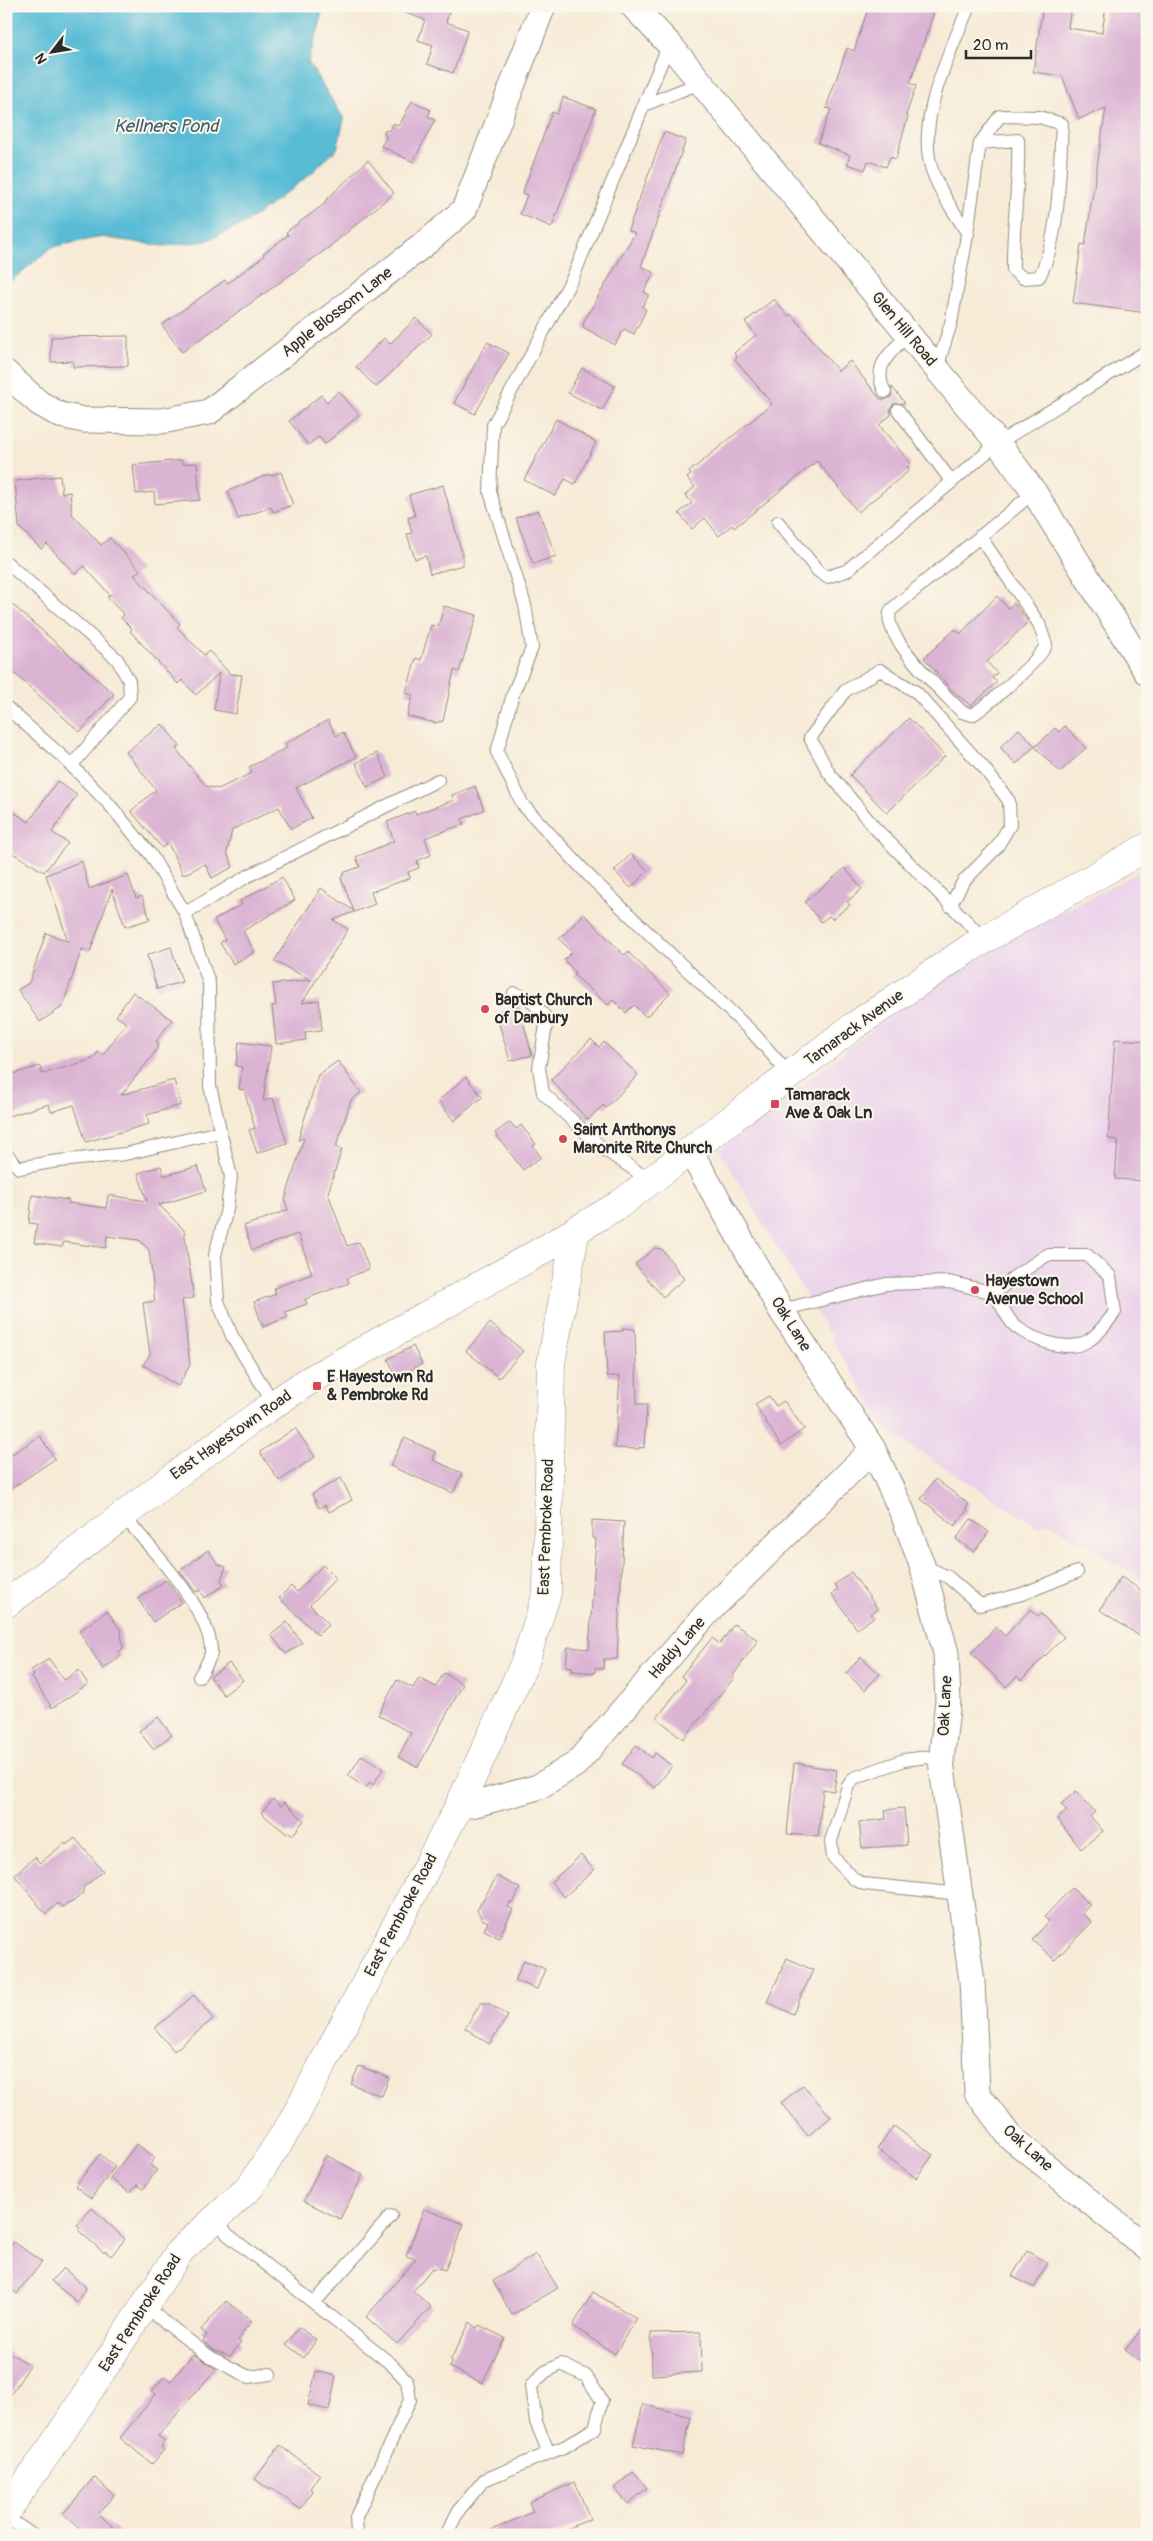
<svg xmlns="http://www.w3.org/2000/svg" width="1153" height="2541" font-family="Pangolin,sans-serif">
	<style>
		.built { fill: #ebd1eb }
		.water { fill: #58bcd6; stroke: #427480 }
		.building { fill: #dbb4d4 }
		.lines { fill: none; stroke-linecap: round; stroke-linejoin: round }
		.service-casing { stroke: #918b81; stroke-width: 14 }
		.minor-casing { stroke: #918b81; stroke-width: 27 }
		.tertiary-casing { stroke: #918b81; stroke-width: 29 }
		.service { stroke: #fff; stroke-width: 12 }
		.minor { stroke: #fff; stroke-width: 25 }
		.tertiary { stroke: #fff; stroke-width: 28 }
		.poi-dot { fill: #d1495b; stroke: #fbf7ec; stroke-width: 2 }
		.labels { text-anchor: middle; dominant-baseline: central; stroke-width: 4; stroke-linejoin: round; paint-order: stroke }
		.street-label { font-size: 16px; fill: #2b2b2b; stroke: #fbf7ec }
		.poi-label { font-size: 16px; font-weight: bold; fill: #2b2b2b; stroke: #fbf7ec; text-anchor: start }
		.water-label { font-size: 18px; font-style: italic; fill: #3b5e67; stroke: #fbf7ec }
	</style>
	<rect width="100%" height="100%" fill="#fbf7ec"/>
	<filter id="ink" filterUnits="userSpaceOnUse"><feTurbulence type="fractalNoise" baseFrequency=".02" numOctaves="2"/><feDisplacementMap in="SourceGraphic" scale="10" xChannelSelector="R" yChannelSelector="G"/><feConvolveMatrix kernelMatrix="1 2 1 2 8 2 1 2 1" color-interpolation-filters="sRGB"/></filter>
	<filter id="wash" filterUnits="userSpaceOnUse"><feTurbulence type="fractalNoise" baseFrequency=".0096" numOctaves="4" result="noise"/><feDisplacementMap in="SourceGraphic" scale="20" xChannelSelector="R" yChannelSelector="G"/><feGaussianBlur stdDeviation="1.12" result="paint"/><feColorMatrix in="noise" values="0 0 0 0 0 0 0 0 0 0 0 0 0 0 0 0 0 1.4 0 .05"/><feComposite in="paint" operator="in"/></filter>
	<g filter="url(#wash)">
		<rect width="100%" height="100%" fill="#f7ebd7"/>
		<path class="built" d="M1147,867v716l-100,-62 -9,6 -151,-96 -168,-281 177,-139 46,-30 70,-42z"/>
		<path class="water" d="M6,6h316l-2,18 -12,38 36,57 -7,30 -29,27 -62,47 -40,18 -44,5 -61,-9 -49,10 -46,38z"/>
		<g id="blocks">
			<path class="building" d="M392,6h59l-5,16 22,8 -15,43 -26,-9 6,-19 -15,-5 7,-20 -33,-12z
				M869,6h67l-26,77 6,3 -10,29 2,1 -12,43 -6,-2 -4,10 -18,-6 -3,9 -18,-6 3,-9 -32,-12 13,-34 -5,-1 21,-60 7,3z
				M1043,6h28l-3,22 34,5 4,-27h41v248l-5,33h5v26l-74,-10 8,-59 4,1 21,-137 -27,11 -17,-43 -29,-4z
				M563,97l33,12 -44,118 -32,-13 7,-19 -5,-1 30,-82 5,2z
				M412,101l19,9 -3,6 7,4 -22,42 -32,-16 5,-8 -2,-7 6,-1 4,-7 5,3z
				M664,132l22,8 -45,126 13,7 -10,19 5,3 -7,12 4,3 -12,24 -10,-5 -9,16 -32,-18 1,-6 51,-88 -7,-3z
				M368,160l26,33 -66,55 -146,104 -20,-27 63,-45 3,3 36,-27 -1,-2 25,-19 -2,-3 40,-29 -1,-2z
				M774,299l14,17 3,-2 47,57 12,-10 30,38 4,1 7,-3 1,-10 13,16 -12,1 -3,6 1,5 -12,10 32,39 -4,3 3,3 -52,42 -41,-51 -83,67 -2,-3 -13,11 -14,-18 -13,11 -13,-16 13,-10 -7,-8 10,-8 -8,-9 4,-3 -2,-3 83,-68 -37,-45 2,-2 -3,-4 22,-18 -11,-13z
				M416,318l16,16 -56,53 -20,-20 28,-29 6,6z
				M128,336v30l-55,1v-6l-22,1v-25z
				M487,342l22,11 -34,61 -21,-11z
				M582,368l33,18 -13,24 -34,-17z
				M339,391l20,24 -34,29 -6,-7 -11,8 -19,-24 32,-26 6,7z
				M556,419l40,23 -21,42 -10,-5 -10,17 -31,-16z
				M181,460l1,4 15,-1 3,37 -45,4 -1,-12 -18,2 -3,-29z
				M281,472l12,33 -20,7 -2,-5 -33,12 -10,-28 41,-17 1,2z
				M60,476l2,17 8,-1 2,22 29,31 9,-7 30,32 -6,5 46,49 -3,3 27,28 5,-4 21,23 12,1 -6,39 -22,-4 5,-37 -23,22 -14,-15 -4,4 -48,-53 2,-2 -11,-11 3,-3 -17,-18 3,-2 -26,-29 -9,8 -28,-30 -6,5 -22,-22 -4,-46z
				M443,485l20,72v8l-33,9 -4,-18 -11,3 -8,-25 5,-1 -4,-15 7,-2 -6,-21z
				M538,510l18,46 -23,8 -17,-46z
				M997,596l11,12 6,-5 14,19 -41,40 10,11 -5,5 5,4 -26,24 -18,-15 -29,-33 31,-29 5,5z
				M6,599l108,95 -34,38 -74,-66z
				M444,606l33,9 -18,57 -5,-2 -11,51 -8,2 -28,-7 6,-21 -7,-2 10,-35 5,2 10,-35 7,2z
				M909,718l36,38 -58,57 -37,-38z
				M328,720l8,16 7,-4 13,25 -60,31 16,30 -21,11 -12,-22 -47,23 -5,23 6,14 -21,11 -7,-14 -22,11 -15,-32 -6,5 -31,-37 25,-21 -30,-38 36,-28 18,22 -4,3 30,37 12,3 34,-16 -3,-6 38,-19 -2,-4z
				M1065,726l21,22 -26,24 -25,-25 20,-19 4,4z
				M1019,729l16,17 -19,18 -16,-17z
				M377,753l11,24 -21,10 -11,-24z
				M57,781l20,14 -25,37 16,11 -24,29 -38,-23v-42l23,15z
				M475,786l9,24 -22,9 2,5 -39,14 6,17 -14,6 2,7 -11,4 2,6 -39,14 4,12 -42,16 15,9 -46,74 17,-3 3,30 -17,2 1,8 -30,4 -4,-38 4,-1 -3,-21 38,-4 -37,-19 47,-73 33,23 -13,-33 4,-6 15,-5 -4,-10 38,-16 -7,-19 28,-11 1,3 38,-14 -2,-5z
				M631,854l17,17 -17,17 -17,-17z
				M82,861l7,28 39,-14 8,23 6,-2 8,23 -25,8 -13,-38 -22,63 -8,-3 -20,58 -22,15 -22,-32 11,-7 17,-50 22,8 -22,-66z
				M845,868l17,21 -15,13 3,3 -18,14 -3,-3 -8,6 -16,-20z
				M282,877l13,23 -52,31 12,21 -22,12 -13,-21 5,-3 -11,-20 28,-16 -2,-3z
				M584,914l40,41 4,-3 42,41 -24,24 -12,-12 -8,8 -13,-13 -5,5 -34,-30 2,-2 -12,-13 8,-8 -13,-13z
				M171,947l11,35 -25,7 -10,-34z
				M133,992l39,28 -16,21 3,3 -6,11 -32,40 53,-15 7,25 -34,10 2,9 -63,18 -12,-37 -23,7 -2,-8 -40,12 -3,-9v-31l34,-10 2,8 51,-15 5,-7 5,3 23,-32 -10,-7z
				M519,1006l13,49 -22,6 -14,-48z
				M591,1039l8,8 5,-5 34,33 -32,33 -3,-3 -15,15 -37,-40z
				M1115,1039l32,2v140l-32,-2 3,-39 -10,-1z
				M239,1042l32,4 -8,55 10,-3 14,45 -30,10 -8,-23 6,-2 -11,-38 -5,-1 3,-22 -6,-1z
				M338,1061l23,32 -10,7 -15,47 6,2 -14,44 19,53 12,-4 10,27 -22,9 2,5 -44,16 2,5 -22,8 3,5 -25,10 -9,-25 22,-8 -2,-6 38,-14 -14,-40 -46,16 -8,-24 44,-16 -3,-10 19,-62 -6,2 20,-65z
				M466,1077l16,20 -28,24 -16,-20z
				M510,1122l6,7 5,-4 15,19 -3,2 8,11 -18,13 -28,-37z
				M161,1166l3,10 34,-10 8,25 -47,14 25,25 10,68 -12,2 8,65 -12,21 -35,-21 7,-11 -7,-51 12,-2 -6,-51 -10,-10 -32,-4 -1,12 -42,-6 -2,5 -28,-4 3,-19 -8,-1 3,-28 37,5 -1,3 38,5 2,-13 39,6 -9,-28z
				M655,1248l7,1 22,30 -21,18 -28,-33z
				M490,1323l33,28 -24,27 -33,-27z
				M623,1328l12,1 2,75h10l-3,44 -5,-1v2l-24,-1 5,-72h-13l-2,-44 18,-1z
				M413,1346l9,18 -25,13 -9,-18z
				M769,1396l7,10 8,-5 20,28 -23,17 -26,-42z
				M295,1428l20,29 -36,24 -19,-29z
				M40,1436l15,23 -49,33v-34z
				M404,1438l32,14 -3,8 29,13 -9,20 -63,-27z
				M341,1478l11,22 -23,12 -4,-7 -6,3 -7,-14z
				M935,1479l34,25 -3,4 2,1 -13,17 -34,-27z
				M971,1519l18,13 -15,20 -18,-13z
				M592,1520l32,2 -7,137h-13l-1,10 -8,-1v5l-23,-2v-4l-6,-1 2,-19 21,2 7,-110 -4,-1z
				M208,1550l10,14 8,3 -5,13 3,5 -19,13 -5,-8 -4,2 -16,-21z
				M323,1565l13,13 -26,27 19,19 -11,11 -39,-37 12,-12 6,6z
				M851,1572l27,37 -7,5 3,3 -17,12 -25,-35 6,-5 -4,-4z
				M1121,1577l26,17v47l-47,-31z
				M166,1580l16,22 -29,20 -15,-23z
				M1031,1609l7,7 3,-2 23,23 -43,43 -4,-4 -11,11 -35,-34 25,-26 9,9z
				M107,1611l14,20 2,18 -5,3 3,4 -18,13 -24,-38z
				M287,1622l15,21 -16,11 -15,-19z
				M734,1624l24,16 -26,37 2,1 -51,61 -26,-21 29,-38 -5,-4 31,-38 8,6z
				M861,1657l19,17 -15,16 -19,-17z
				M49,1659l15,21 15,-10 9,14 -36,24 -20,-31 2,-2 -3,-5z
				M229,1663l14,17 -19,15 -14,-18z
				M444,1673l19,11 -45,83 -20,-10 13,-24 -33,-18 19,-35 16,8 6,-10 17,9z
				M158,1717l14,18 -19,14 -14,-18z
				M636,1745l16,13 3,-5 17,13 -17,22 -33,-24z
				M362,1755l21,14 -10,16 -3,-3 -4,6 -18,-12z
				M794,1763l43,7 -3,21 -11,-2 -5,48 -31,-3z
				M1076,1791l19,21 -5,4 13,15 -22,18 -24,-30 10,-8 -6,-7z
				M273,1799l8,7 3,-4 20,18 -11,15 -4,-3 -2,2 -26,-21z
				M904,1808l3,37 -45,3 -3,-26 27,-3 -1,-9z
				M75,1838l28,33 -20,17v5l-9,8 -12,6 -4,-4 -12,11 -32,-39 21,-18 5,6 25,-20 1,2z
				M581,1855l13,15 -30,27 -13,-15z
				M497,1876l23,12 -7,15 -3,-1 -2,5 5,2 -14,29 -15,-8 4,-8 -6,-3 -5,-9z
				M1072,1888l18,17 -8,8 10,9 -37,38 -23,-20 17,-19 -5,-4z
				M787,1958l26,12 -20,44 -26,-12z
				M524,1960l21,9 -8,20 -22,-8z
				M194,1995l19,24 -39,32 -19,-23z
				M481,2003h7l20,13 -19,28 -24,-16z
				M359,2066l30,12 -7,18 -31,-12z
				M803,2085l28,32 -23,19 -27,-33z
				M894,2126l39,29 -17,23 -39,-29z
				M137,2144l18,14 -5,7 7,5 -14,19 -6,-4 -7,8 -20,-15z
				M100,2154l15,13 -24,31 -16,-12z
				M326,2155l37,20 -23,44 -36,-18z
				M92,2208l33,31 -14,17 -6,-5 -1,2 -26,-23 2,-2 -3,-3z
				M424,2209l40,15 -19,46 -9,-3 -1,2 -3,-1 -19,23 18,16 -34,37 -31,-27 50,-58 -10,-3z
				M14,2242l28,20 -25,32 -11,-10v-32z
				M1027,2251l21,12 -14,25 -22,-12z
				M536,2254l22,34 -46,27 -19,-34z
				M63,2268l23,19 -9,15 -26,-21z
				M593,2292l43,26 -21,36 -42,-28z
				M226,2301l26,20 -10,12 -4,7 3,3 -11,13 -16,-6 -11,-9 4,-6 -6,-5z
				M470,2322l7,6 2,-3 26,13 -23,45 -33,-16 3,-5 -2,-1z
				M1147,2323v44l-22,-17z
				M299,2327l17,13 -12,18 -18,-14z
				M701,2332l1,40 -50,3 -1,-42z
				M6,2351l24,14 -24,37z
				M193,2354l23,15 -58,67 7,5 -4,6 3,3 -12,14 -32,-26 36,-44 -4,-3 13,-15 6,5z
				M316,2371l20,5 -7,34 -21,-5z
				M643,2404l48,13 -9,38 -49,-10z
				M280,2445l40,30 -10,13 3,3 -13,18 -29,-21 -1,2 -15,-11z
				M633,2472l14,16 -19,16 -14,-16z
				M94,2477l20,18 -16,19 25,21h-35l-25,-21z
				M575,2482l15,37 -37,16h-73l53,-23 -4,-10z"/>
		</g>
	</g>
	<g filter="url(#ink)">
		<use href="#blocks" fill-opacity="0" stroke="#918b81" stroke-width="1"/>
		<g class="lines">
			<g class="service-casing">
				<path id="service" d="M669,44l-96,233 -80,148 -3,67 35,113 7,43 -19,46 -16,58 26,53 69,74 161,154 37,42
					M644,105l56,-22
					M968,234c-13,-21 -30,-44 -37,-67 -14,-50 19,-114 38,-161
					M937,368l14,-45 15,-82 14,-98 20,-27 39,1 23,7c-3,47 -1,112 -23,153l-16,1 -10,-8c-1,-43 7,-86 5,-130l-38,3
					M885,392c-14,-27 6,-39 23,-58
					M898,410l54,72
					M778,522l40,49 9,6 19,-6 152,-128 149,-92
					M980,536l59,88 7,21c-7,16 -58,60 -74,70l-10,-3c-17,-18 -84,-78 -71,-102 47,-40 96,-78 143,-118
					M6,562l111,97 12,22 1,16 -58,68
					M6,707l59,52 44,45 42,51 34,58 24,70 1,103 21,91 -4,32 -12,46 3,46 14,35 42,68
					M950,906l13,-24 34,-35 13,-22 -1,-24 -25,-33 -68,-76 -36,-22 -35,21 -35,47 19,35 46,55 109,111
					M185,913l63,-37 190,-96
					M514,993l16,6 17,20 -8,49 4,25 59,55 49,33
					M6,1154l13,14 32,-6 74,-8 94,-22
					M781,1310l105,-26 63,-2 46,11c5,9 11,25 20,33 9,7 23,14 34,17 34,10 47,-5 66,-31l-5,-36 -23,-21h-40l-33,22 -19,16
					M122,1514c26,32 91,97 89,139 -1,7 -8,17 -12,24
					M922,1565l26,12 32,28 42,-11 55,-22
					M941,1761l-14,-4 -23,3 -50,18 -6,8 -17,55 2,16 21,22 10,5 96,10
					M217,2217l10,17 164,130 16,17 3,19 -54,117 1,18
					M314,2303l77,-87
					M144,2306l66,51 39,20 21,-3
					M6,2517l26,18
					M446,2535l13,-25 25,-30 82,-34 29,-18 7,-27 -16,-25 -25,-12 -16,8 -14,14 5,36 13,31"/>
			</g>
			<g class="minor-casing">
				<path id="minor" d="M633,6l36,38 329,399 36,49 113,181
					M6,373l33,30 21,12 24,5 78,1 47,-9 218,-170 37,-32 79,-204
					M690,1151l91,159 92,139 30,65 19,51 24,88 2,48 -7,60 31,220 5,112 33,44 137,111
					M459,1806l17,-2 62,-17 38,-23 132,-152 165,-163"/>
			</g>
			<g class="tertiary-casing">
				<path id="tertiary" d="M6,1604c102,-75 198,-155 304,-224l235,-131 75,-45 234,-178 116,-78 177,-101
					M6,2512l54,-77 120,-184 70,-64 42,-65 167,-316 66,-144 22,-69 4,-230 25,-133"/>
			</g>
			<use href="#service" class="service"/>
			<use href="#minor" class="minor"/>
			<use href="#tertiary" class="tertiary"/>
		</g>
	</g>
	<g class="poi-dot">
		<circle cx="485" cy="1009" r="5"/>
		<rect x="770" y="1099" width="10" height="10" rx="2.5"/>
		<circle cx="563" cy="1139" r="5"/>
		<circle cx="975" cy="1290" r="5"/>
		<rect x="312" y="1381" width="10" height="10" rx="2.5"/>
	</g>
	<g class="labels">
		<g class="street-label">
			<text transform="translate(337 312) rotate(-38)">Apple Blossom Lane</text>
			<text transform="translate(904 329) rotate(50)">Glen Hill Road</text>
			<text transform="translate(854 1028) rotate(-36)">Tamarack Avenue</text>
			<text transform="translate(791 1324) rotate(58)">Oak Lane</text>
			<text transform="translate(231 1435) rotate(-35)">East Hayestown Road</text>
			<text transform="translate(546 1527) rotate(-88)">East Pembroke Road</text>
			<text transform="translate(677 1648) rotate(-49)">Haddy Lane</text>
			<text transform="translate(945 1706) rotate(-87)">Oak Lane</text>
			<text transform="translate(401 1915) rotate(-62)">East Pembroke Road</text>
			<text transform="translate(1028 2148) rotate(42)">Oak Lane</text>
			<text transform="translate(140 2313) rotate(-57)">East Pembroke Road</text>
		</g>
		<g class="poi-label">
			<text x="495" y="1000">Baptist Church<tspan x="495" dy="18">of Danbury</tspan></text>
			<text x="785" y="1095">Tamarack<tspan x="785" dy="18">Ave &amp; Oak Ln</tspan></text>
			<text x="573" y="1130">Saint Anthonys<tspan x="573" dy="18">Maronite Rite Church</tspan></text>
			<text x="985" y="1281">Hayestown<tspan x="985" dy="18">Avenue School</tspan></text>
			<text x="327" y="1377">E Hayestown Rd<tspan x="327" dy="18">&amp; Pembroke Rd</tspan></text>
		</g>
		<g class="water-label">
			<text x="166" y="126">Kellners Pond</text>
		</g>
	</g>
	<rect width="1153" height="2541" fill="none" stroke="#fbf7ec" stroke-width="25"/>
	<g transform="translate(52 52) rotate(239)" stroke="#fbf7ec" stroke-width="4" paint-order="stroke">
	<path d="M0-4L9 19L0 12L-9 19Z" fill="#2b2b2b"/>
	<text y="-8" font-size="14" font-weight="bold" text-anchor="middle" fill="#2b2b2b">N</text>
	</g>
	<path d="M966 50v8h65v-8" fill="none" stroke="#2b2b2b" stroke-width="2.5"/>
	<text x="973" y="50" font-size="15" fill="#2b2b2b" stroke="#fbf7ec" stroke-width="4" paint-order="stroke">20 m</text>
</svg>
